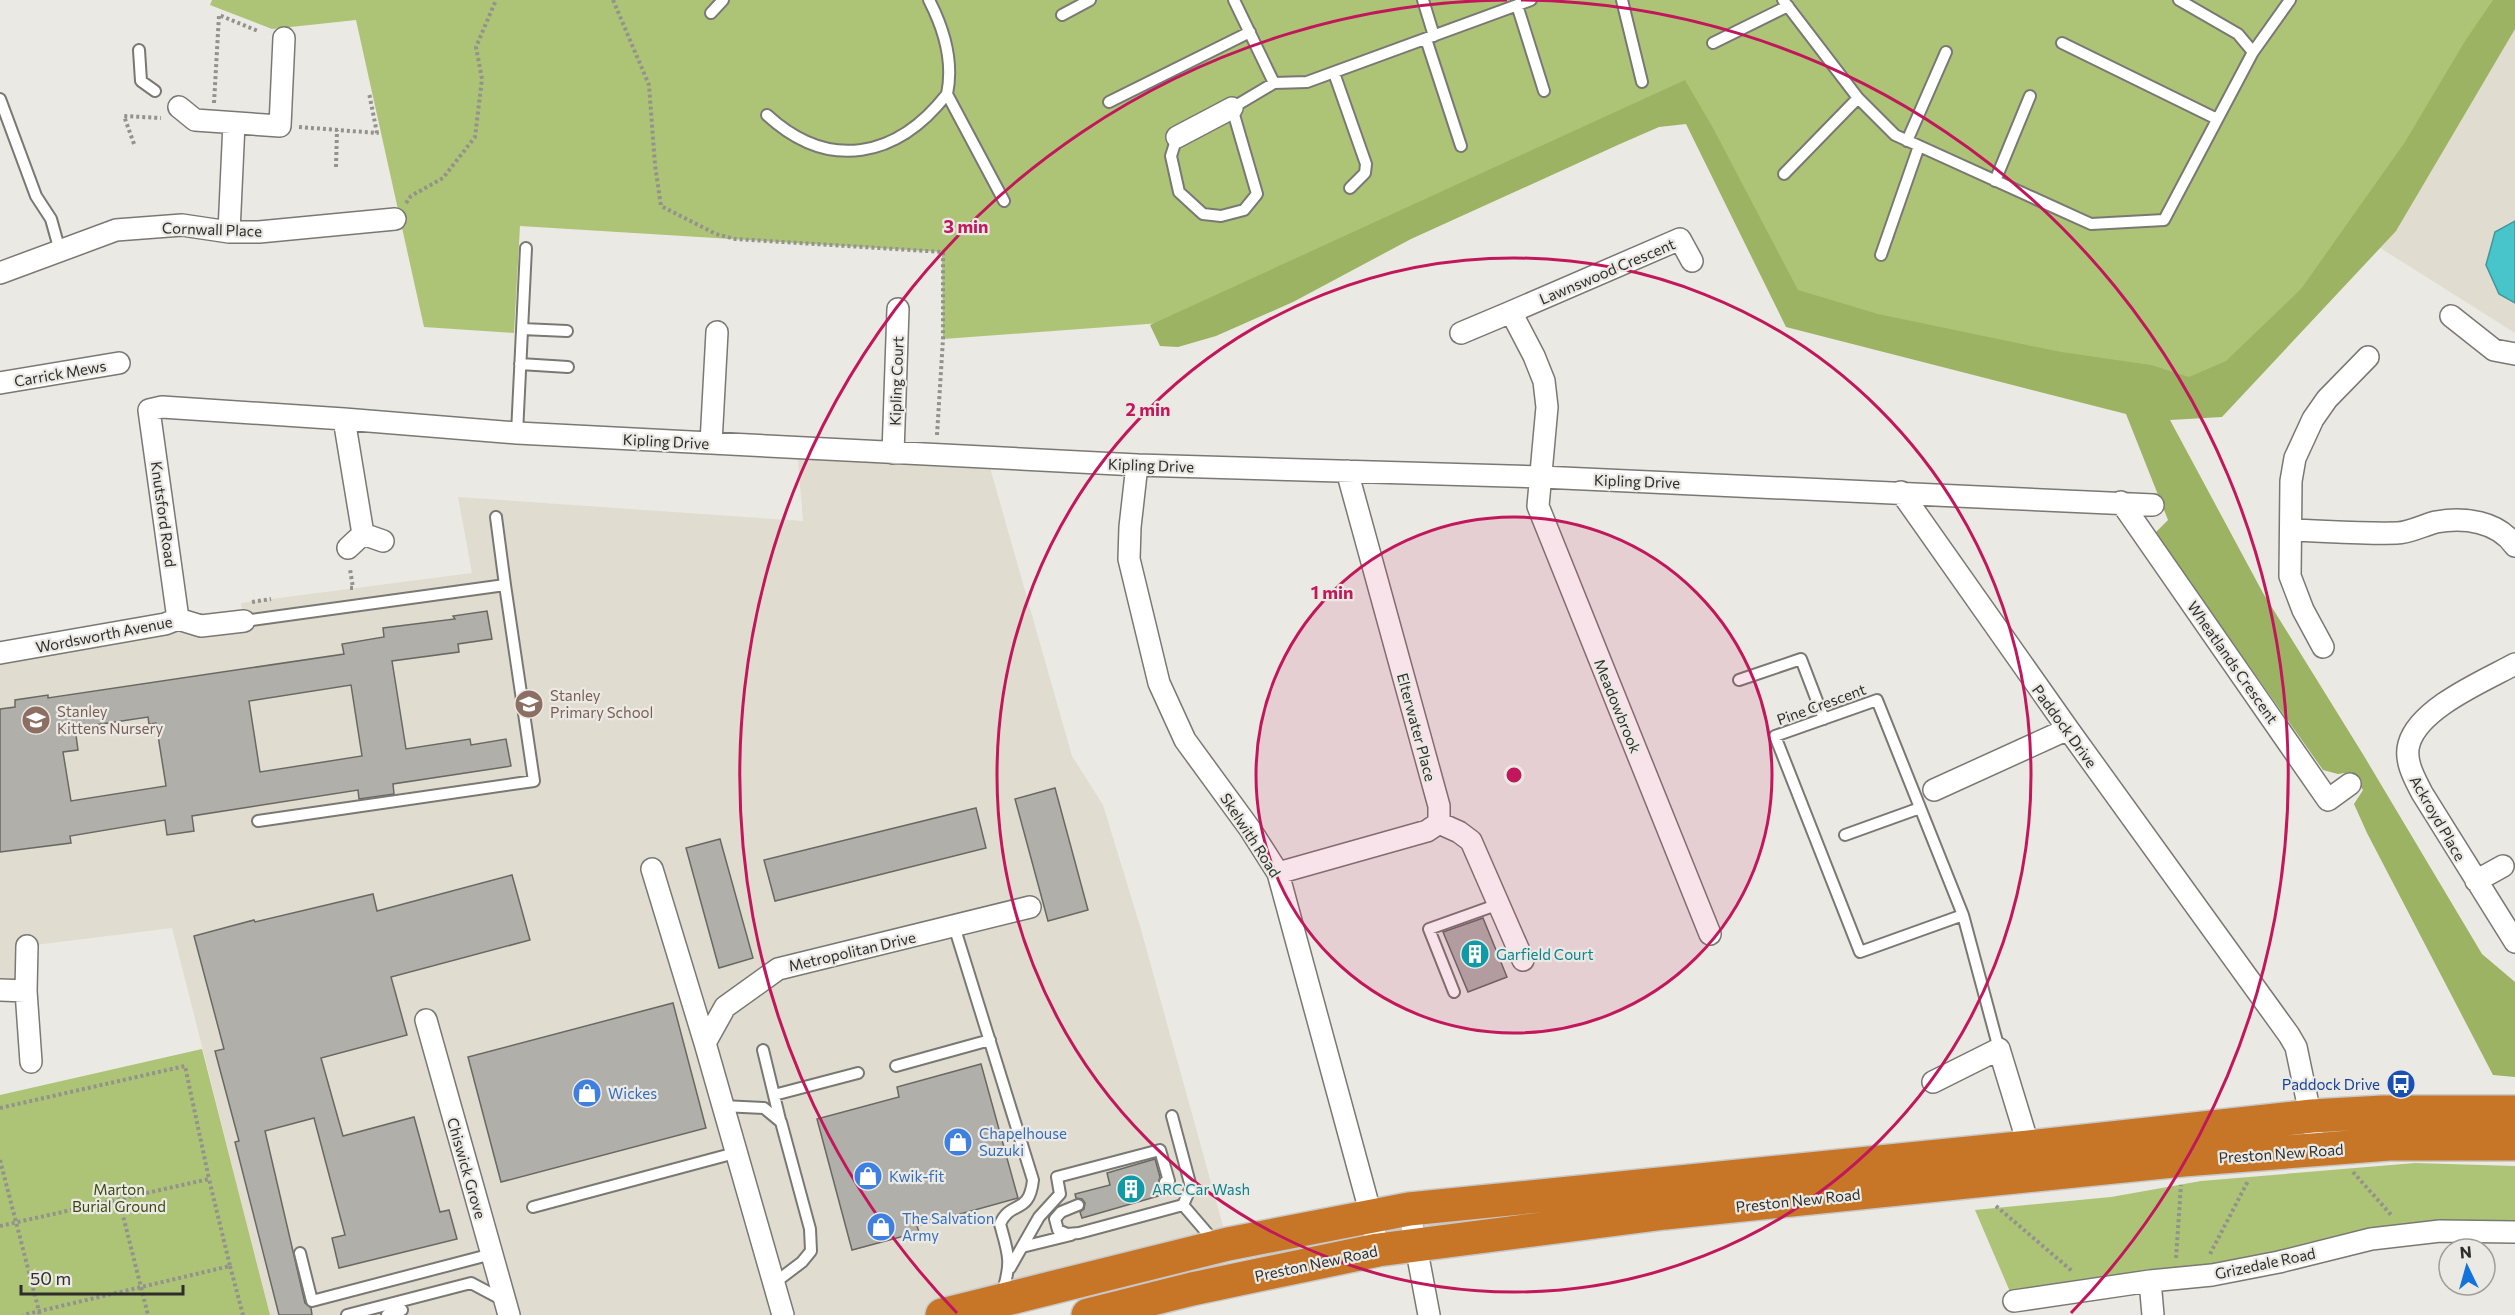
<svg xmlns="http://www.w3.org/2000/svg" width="2515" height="1315" font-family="Commissioner,sans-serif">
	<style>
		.built { fill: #e0dcd0 }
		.green { fill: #adc477 }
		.forest { fill: #9bb363 }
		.water { fill: #47c5cb; stroke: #40979b; stroke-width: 1.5 }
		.building { fill: #b1afaa; stroke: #696863; stroke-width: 1.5; fill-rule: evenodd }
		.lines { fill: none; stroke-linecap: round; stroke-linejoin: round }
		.lane-casing { stroke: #7a7873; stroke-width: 14 }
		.street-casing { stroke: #7a7873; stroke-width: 24 }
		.highway-casing { stroke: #c9c8c8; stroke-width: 36 }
		.path { stroke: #93928d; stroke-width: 4; stroke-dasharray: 3 3; stroke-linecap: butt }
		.lane { stroke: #fff; stroke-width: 10 }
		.street { stroke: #fff; stroke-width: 21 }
		.highway { stroke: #c77627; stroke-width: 33 }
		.ring { fill: none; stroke: #c2185b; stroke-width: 3 }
		.labels { text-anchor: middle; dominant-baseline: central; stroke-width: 4.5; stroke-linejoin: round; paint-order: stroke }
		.street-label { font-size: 15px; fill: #2e2d2b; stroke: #ebe9e3 }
		.education-label { font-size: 15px; fill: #785e54; stroke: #ebe9e3; text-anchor: start }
		.culture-label { font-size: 15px; fill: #0d838f; stroke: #ebe9e3; text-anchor: start }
		.transit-label { font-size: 15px; fill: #164399; stroke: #ebe9e3; text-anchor: end }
		.shop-label { font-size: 15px; fill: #366cbe; stroke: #ebe9e3; text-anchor: start }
		.park-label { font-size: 15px; fill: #3b490e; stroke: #ebe9e3 }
		.centre { fill: #c2185b; stroke: #ebe9e3; stroke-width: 3 }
		.ring-label { font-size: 18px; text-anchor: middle; font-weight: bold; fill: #c2185b; stroke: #ebe9e3; stroke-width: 4.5; stroke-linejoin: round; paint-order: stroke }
	</style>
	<rect width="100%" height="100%" fill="#ebe9e3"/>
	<path class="built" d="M2515,10v323l-141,-89z
		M797,448l190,9 85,299 31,49 37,121 88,318 -286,71h-672l-98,-387 -145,18 -1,45 -26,-1v-337l244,-32 -3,-18 231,-30 -14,-76 345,24z"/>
	<path class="green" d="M212,0h2303v10l-124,217 -192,172 -413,-83 -106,-221 -492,226 -245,18 -1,-87 -422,-26 -6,107 -90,-6 -68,-307 -84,9 -62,-24z
		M202,1049l68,266h-270v-220z
		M2415,1163l100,3v66l-75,-1 -426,70 -39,-91 136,-13 90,-16z"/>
	<path class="forest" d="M2493,0h22v29l-119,202 -174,186 -52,3 93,173 101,163 118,198 33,28v95l-22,-2 -126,-242 -13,-29 9,-14 -12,-18 -13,2 -15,-4 -168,-237 13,-13 -42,-106 -340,-87 -100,-203 -27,3 -39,17 -209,95 -118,63 -77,34 -38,11 -18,-1 -10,-21 535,-245 28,48 85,162 80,24 183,38 90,13 38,12 37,-16 75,-72 104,-147 60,-101z"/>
	<path class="water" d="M2515,221v82l-16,-9 -13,-29 9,-33z"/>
	<path class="building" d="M487,611l5,28 -34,5 1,8 -67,9 14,88 64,-10 1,6 35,-6 5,27 -118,18 1,10 -35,5 -1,-9 -166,26 2,15 -27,4 -2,-15 -95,16 1,7 -71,9v-143l15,-2v-7l33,-5v3l296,-44 -2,-10 42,-7 -1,-9 72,-9 -2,-3zM351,685l11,71 -102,16 -11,-71zM148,717l1,7 7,-1 10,63 -95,15 -8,-49 15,-2 -3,-22z
		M1055,788l33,122 -40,11 -33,-122z
		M976,808l10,40 -211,53 -11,-41z
		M720,839l33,119 -34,10 -33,-120z
		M512,875l18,65 -139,37 16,58 -86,23 22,78 71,-19 26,95 9,-2 8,29 -118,29 -7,-30 13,-3 -31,-117 -49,13 40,172 6,5 1,7h-33l-44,-173 4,-1 -24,-90 9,-2 -30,-113 60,-16 1,2 118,-28 4,17z
		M1483,918l24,59 -39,15 -25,-60z
		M673,1003l33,125 -205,54 -33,-125z
		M981,1064l37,134 -101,28 2,6 -67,18 -35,-131 82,-22 -2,-10z
		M1155,1159l5,18 -2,7 4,5h6l1,4 -87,25 -2,-6 4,-3 1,-6 -3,-4 -6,-1 -1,-4 35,-9 -3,-12z"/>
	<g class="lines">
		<g class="lane-casing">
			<path id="lane" d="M929,0c15,29 25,61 18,94l57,107
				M1234,0l40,83 33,-1 224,-82
				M1423,0l11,36
				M1622,0l20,82
				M1783,0l75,98 37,37 196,89 73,-4 89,-168 37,-52
				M2179,0l59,34 15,18
				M1517,5l27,86
				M711,13l12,-13
				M1062,15l28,-15
				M1426,39l35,107
				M1713,43l75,-37
				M2062,43l155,76
				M139,50l2,31 14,10
				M1334,73l32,91 -1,9 -15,15
				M0,99l36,97 15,23 9,32
				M1109,102l141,-70
				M767,115c62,57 130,43 180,-21
				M1177,137l-6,19 8,36 24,22 18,2 23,-6 13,-16 -25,-86 42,-25
				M1907,141l39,-89
				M1784,174l74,-76
				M1995,181l35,-85
				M1881,255l38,-109
				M522,329l45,2
				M520,364l48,3
				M517,433l9,-185
				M244,621l261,-36 -9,-68
				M1739,680l62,-21 23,60
				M258,821l276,-40 -29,-196
				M1845,835l75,-27
				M1963,915l-103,37 -85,-216 102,-36 86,215 36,134
				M954,926l79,254c-4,36 -22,19 -33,44 9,32 12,37 2,70
				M1454,992l-25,-63 70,-25
				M763,1050l17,70
				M896,1066l94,-26
				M774,1095l84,-22
				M722,1106l42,2 17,14 29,107 1,22 -9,11 -29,22
				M1172,1116l19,71 -8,18
				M1078,1205l-17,7 -6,7 3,11 9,4 12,-1 104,-28
				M1183,1205l31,36
				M533,1207l202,-54
				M1022,1247l49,-12
				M300,1253l12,48 180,-47
				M1010,1268l29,-51 21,-23 -3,-17 103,-27 9,31 -4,1
				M347,1315l124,-32 32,17
				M387,1315l15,-5"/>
		</g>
		<g class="street-casing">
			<path id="street" d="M179,107l16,13 85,6 4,-88
				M1177,137l55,-29
				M229,232l5,-109
				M1692,261l-12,-22 -169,73 23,44 10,25 3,26 -9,99 172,428
				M0,273l116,-43 66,-5 47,7h30l136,-13
				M2451,316l43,34 21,4
				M1461,333l50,-21
				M0,383l119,-20
				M344,419l19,115 -15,14
				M711,443l6,-111
				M893,453l5,-144
				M1137,465l-7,62 -1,32 30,124 26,57 65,89 28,44 93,342 7,35
				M1347,471l92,335v17
				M1901,492l167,237 221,306 7,12 17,81
				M2121,502l207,298 22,-16
				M2291,530c35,1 71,4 106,3 12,0 27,-8 39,-11 28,-5 62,-1 79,24
				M363,534l20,7
				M178,619l-29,-209 13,-3 182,12 173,14 620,32 404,12 612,28
				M2323,647l-20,-37 -13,-34 1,-95 4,-23 18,-39 14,-20 41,-42
				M0,653l165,-29 13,-5 23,7 43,-5
				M2515,664c-31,17 -96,44 -106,80 -5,17 6,35 13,49l93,149
				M1934,790l134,-61
				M1439,823l20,9 12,9 52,119
				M652,869l53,174 78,272
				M1278,873l149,-42 12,-8
				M2476,881l27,-15
				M27,946l-1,45 5,71
				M0,990l26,1
				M426,1020l83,295
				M705,1043l20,-36 53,-38 252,-62
				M1933,1082l66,-33 30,98
				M1409,1209l20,106
				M2150,1281l3,34
				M2014,1301l136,-20 62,-6 67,-13 92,-23 69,-8 75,1"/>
		</g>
		<g class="highway-casing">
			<path id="highway" d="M942,1315l286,-71 181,-35 620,-62 283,-31 71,-4h132
				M1088,1315l104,-26 186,-39 287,-37 518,-53 206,-16h126"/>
		</g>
		<path class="path" d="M613,0l36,85 6,80 6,41 55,28 19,5 208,13v87l-6,96
			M214,103l5,-88 39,16
			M299,127l78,6 -8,-40
			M134,144l-10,-28 37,2
			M336,167l1,-37
			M406,203l5,-7 32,-18 32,-41 7,-58 -6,-32 20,-47
			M350,588h3l-3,-19
			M252,602l19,-3
			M0,1108l185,-42 24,113
			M0,1160l40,155
			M2353,1172l39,44
			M119,1200l29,115
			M1996,1206l76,65
			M0,1226l209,-47 21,87 -207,49
			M2210,1254l38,-73
			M2176,1258l5,-73
			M230,1266l13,49"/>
		<use href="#lane" class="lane"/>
		<use href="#street" class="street"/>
		<use href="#highway" class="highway"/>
	</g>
	<circle cx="1514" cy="775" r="258" fill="#c2185b" fill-opacity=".12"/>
	<g class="ring">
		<circle cx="1514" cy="775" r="258"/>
		<circle cx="1514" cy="775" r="517"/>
		<path d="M957 1313A775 775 0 0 1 1507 0M1521 0A775 775 0 0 1 2071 1313"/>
	</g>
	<defs>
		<g id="school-disc" transform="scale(1.5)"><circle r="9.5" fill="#8d6e63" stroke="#ebe9e3"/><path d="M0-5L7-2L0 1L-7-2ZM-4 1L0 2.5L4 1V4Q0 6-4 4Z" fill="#fff"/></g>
		<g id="building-disc" transform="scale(1.5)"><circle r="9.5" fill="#0f9aa8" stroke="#ebe9e3"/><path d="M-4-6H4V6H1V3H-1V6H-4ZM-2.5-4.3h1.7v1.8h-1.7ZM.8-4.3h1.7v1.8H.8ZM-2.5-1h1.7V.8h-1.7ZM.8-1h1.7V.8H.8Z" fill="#fff"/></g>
		<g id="bus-disc" transform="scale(1.5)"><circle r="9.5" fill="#1a4fb4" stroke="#ebe9e3"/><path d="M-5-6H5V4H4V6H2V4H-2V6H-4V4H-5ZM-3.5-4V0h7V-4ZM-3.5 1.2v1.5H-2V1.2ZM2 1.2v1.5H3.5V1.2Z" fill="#fff"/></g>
		<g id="shop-disc" transform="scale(1.5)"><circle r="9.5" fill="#3f7fe0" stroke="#ebe9e3"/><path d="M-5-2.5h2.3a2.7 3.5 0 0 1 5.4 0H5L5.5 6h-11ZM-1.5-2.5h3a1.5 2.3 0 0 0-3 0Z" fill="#fff"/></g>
	</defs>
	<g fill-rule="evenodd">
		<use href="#school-disc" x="529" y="704"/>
		<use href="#school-disc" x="36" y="720"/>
		<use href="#building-disc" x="1475" y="954"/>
		<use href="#bus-disc" x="2401" y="1084"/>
		<use href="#shop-disc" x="587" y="1093"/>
		<use href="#shop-disc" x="958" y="1142"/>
		<use href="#shop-disc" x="868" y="1176"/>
		<use href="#building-disc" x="1131" y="1189"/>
		<use href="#shop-disc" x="881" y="1227"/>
	</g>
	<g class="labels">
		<g class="street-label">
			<text transform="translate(212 229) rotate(2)">Cornwall Place</text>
			<text transform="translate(1607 271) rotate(-23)">Lawnswood Crescent</text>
			<text transform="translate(60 373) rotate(-10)">Carrick Mews</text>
			<text transform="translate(896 381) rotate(-88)">Kipling Court</text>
			<text transform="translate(666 441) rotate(3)">Kipling Drive</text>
			<text transform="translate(1151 465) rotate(2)">Kipling Drive</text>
			<text transform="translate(1637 481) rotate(2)">Kipling Drive</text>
			<text transform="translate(164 514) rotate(82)">Knutsford Road</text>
			<text transform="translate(104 634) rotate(-11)">Wordsworth Avenue</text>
			<text transform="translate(2233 662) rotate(55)">Wheatlands Crescent</text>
			<text transform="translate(1821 704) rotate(-20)">Pine Crescent</text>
			<text transform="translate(1618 706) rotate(68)">Meadowbrook</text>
			<text transform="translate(2065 726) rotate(54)">Paddock Drive</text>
			<text transform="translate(1417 727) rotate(75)">Elterwater Place</text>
			<text transform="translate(2438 818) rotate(60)">Ackroyd Place</text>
			<text transform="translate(1251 835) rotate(57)">Skelwith Road</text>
			<text transform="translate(852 951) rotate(-13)">Metropolitan Drive</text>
			<text transform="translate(2281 1153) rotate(-4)">Preston New Road</text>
			<text transform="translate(467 1168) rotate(74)">Chiswick Grove</text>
			<text transform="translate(1798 1200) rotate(-6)">Preston New Road</text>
			<text transform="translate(1316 1263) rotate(-12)">Preston New Road</text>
			<text transform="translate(2265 1263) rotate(-12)">Grizedale Road</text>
		</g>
		<g class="education-label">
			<text x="550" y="695">Stanley<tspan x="550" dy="17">Primary School</tspan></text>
			<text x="57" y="711">Stanley<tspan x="57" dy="17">Kittens Nursery</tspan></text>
		</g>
		<g class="culture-label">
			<text x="1496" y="954">Garfield Court</text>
			<text x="1152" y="1189">ARC Car Wash</text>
		</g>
		<g class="transit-label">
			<text x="2380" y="1084">Paddock Drive</text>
		</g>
		<g class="shop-label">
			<text x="608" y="1093">Wickes</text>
			<text x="979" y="1133">Chapelhouse<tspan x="979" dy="17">Suzuki</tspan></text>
			<text x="889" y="1176">Kwik-fit</text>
			<text x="902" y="1218">The Salvation<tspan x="902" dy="17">Army</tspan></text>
		</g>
		<g class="park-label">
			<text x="119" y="1189">Marton<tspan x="119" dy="17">Burial Ground</tspan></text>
		</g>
	</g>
	<circle cx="1514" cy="775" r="9" class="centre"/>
	<g class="ring-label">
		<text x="966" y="233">3 min</text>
		<text x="1148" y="416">2 min</text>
		<text x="1332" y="599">1 min</text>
	</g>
	<g transform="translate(2467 1267) rotate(355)"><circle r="28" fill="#ebe9e3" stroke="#9f9e99" stroke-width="1.5"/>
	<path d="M0-4.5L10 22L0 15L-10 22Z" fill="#1472db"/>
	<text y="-9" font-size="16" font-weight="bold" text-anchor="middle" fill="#2e2d2b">N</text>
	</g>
	<path d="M21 1285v9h162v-9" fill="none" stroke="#2e2d2b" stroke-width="3"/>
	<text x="30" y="1285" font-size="18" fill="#2e2d2b" stroke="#ebe9e3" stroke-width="4.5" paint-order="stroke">50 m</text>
</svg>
